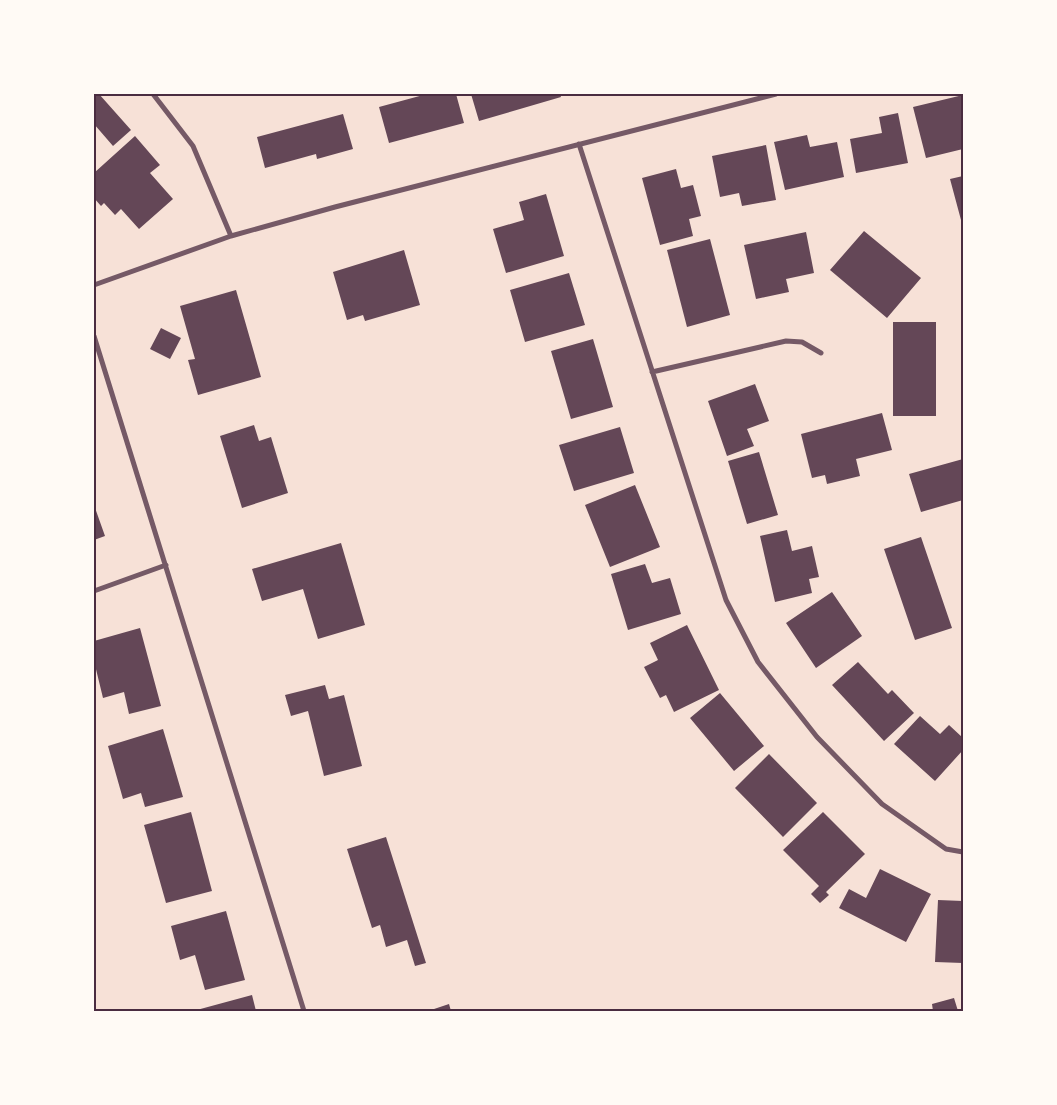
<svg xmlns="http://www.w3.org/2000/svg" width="1057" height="1105" font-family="Helvetica,sans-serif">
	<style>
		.building { fill: #644757 }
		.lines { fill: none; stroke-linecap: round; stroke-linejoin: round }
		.minor { stroke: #755966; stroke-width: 5 }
		.neatline { fill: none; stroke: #4a2c40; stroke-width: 2 }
	</style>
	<rect width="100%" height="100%" fill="#f7e1d7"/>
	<path class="building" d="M94,94h5l32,36 -18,16 -19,-22z
		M427,94h29l8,29 -75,20 -10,-36z
		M471,94h89l1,3 -82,24z
		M963,95v54l-37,9 -13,-51z
		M898,113l10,50 -52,10 -6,-34 32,-6 -3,-16z
		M343,114l10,35 -36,10 -1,-5 -51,14 -8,-31z
		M807,135l3,12 27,-5 7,35 -59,13 -11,-48z
		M135,136l25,29 -10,8 23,26 -34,30 -18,-20 -6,6 -11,-12 -3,3 -7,-8v-25z
		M766,145l10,55 -34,6 -3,-13 -19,4 -8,-41z
		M676,169l5,19 12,-3 8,31 -12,3 4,17 -33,9 -18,-67z
		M963,176v43l-2,1 -11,-41z
		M546,194l18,62 -58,17 -13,-44 31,-9 -5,-18z
		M864,231l57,47 -34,40 -57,-48z
		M806,232l8,41 -28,6 3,13 -33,7 -12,-54z
		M710,239l20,76 -43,12 -20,-77z
		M404,250l16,55 -55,16 -2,-6 -16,5 -14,-48z
		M569,273l16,52 -60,17 -15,-52z
		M236,290l25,87 -63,18 -10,-35 7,-1 -15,-53z
		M893,322h43v94h-43z
		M161,328l20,10 -11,21 -20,-10z
		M593,339l20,68 -42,12 -20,-68z
		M755,384l14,37 -22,8 7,17 -27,10 -19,-55z
		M882,413l10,37 -36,9 4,17 -33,8 -2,-9 -13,3 -11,-44z
		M254,425l5,16 12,-4 17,56 -46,15 -22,-72z
		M620,427l14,46 -60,18 -15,-46z
		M759,452l19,63 -31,9 -19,-63z
		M963,459v41l-42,12 -12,-38z
		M635,485l25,62 -50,20 -25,-62z
		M94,505l11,31 -11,4z
		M787,530l5,21 20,-5 7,31 -10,2 3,14 -37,9 -15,-66z
		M921,537l31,91 -37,12 -31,-91z
		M341,543l24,82 -47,14 -15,-50 -41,12 -10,-32z
		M645,564l7,19 18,-5 11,36 -53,16 -17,-56z
		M832,592l30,44 -46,32 -30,-45z
		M687,625l32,65 -45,22 -8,-17 -6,3 -16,-31 14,-7 -8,-17z
		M140,628l21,78 -32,8 -5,-22 -21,6 -9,-37v-20z
		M858,662l30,32 4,-4 22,23 -30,28 -52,-56z
		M325,685l4,14 15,-4 18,71 -38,10 -16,-65 -17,5 -6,-21z
		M720,693l44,53 -30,25 -44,-53z
		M920,716l20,18 9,-9 14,13v12l-28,31 -41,-37z
		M163,729l20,68 -38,10 -4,-14 -18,6 -15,-53z
		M769,754l48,49 -34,34 -48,-49z
		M191,812l21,79 -46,12 -22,-78z
		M823,812l42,42 -39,38 3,3 -9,8 -9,-9 8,-8 -36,-36z
		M386,837l40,126 -11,3 -8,-26 -21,7 -6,-22 -8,3 -25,-79z
		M880,869l51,25 -25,48 -67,-34 10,-19 17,9z
		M938,900l25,1v62l-28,-1z
		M226,911l19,69 -40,10 -10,-35 -15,5 -9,-34z
		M252,995l4,16h-63z
		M954,998l4,13h-25l-1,-7z
		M449,1004l2,7h-23z"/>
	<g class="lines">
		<path class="minor" d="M153,94l40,52 38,90
			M579,144l147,456 32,62 59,75 65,67 64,45 17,3
			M94,285l137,-49 104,-29 441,-113
			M94,336l210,675
			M652,372l134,-31 16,1 19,11
			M94,591l72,-26"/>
	</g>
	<rect width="1057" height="1105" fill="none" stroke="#fffaf5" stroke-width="190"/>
	<rect x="95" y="95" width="867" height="915" class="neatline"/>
</svg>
